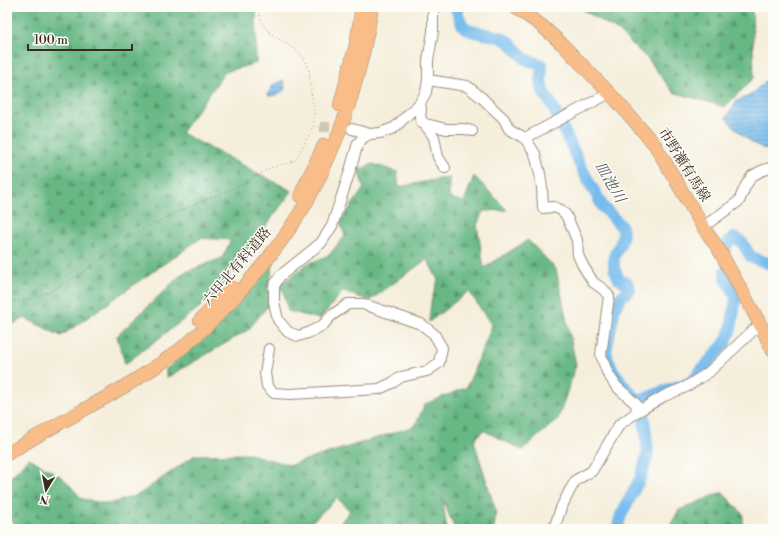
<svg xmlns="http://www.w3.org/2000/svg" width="780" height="536" font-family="'Libre Bodoni','Noto Serif JP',serif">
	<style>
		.forest { fill: url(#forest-firs); stroke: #517152 }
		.water { fill: url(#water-rules); stroke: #587286 }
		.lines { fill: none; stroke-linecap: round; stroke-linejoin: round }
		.river { stroke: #76bbed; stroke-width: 12 }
		.minor-tunnel { stroke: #d0c7b5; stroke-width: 10; stroke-dasharray: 10 5; stroke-linecap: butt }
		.minor-casing { stroke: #988c7c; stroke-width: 12 }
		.major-casing { stroke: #988c7c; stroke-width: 14 }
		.path { stroke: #988c7c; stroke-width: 1; stroke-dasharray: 1 3; stroke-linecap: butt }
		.minor { stroke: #fff; stroke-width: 10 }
		.major { stroke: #f8bd89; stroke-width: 13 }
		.labels { text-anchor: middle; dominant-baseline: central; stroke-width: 3; stroke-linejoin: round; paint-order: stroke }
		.street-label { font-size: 14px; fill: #3b2a1e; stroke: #fdfcf7 }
		.water-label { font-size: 15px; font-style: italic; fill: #505d66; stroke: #fdfcf7 }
	</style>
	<defs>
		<pattern id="forest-firs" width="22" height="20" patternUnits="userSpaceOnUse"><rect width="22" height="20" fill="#67b885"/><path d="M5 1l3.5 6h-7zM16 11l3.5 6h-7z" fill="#56966c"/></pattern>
		<pattern id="water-rules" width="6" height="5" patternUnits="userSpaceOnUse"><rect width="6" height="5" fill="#76bbed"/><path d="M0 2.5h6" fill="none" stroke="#6298bf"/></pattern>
	</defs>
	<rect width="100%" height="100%" fill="#fdfcf7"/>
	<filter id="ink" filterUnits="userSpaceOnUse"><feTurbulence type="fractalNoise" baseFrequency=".025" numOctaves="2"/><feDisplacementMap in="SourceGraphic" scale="8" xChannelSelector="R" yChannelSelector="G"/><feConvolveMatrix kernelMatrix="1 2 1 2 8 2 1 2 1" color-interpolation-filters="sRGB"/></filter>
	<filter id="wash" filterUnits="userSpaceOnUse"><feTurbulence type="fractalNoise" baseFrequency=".012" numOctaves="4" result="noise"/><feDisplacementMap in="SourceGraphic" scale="16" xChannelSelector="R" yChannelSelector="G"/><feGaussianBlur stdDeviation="0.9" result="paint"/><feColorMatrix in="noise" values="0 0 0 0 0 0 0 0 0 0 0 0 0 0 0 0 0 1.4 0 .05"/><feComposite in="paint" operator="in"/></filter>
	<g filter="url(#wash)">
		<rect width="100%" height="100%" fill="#f5eedb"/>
		<path class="forest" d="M7,7h249v56l-31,9 -44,61 111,58 -79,106 -88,67 -8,-28 66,-63 39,-15 9,-18 -30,-2 -140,98 -36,-18 -18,9z
			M578,7h174l2,71 -29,29 -52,-15 -25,-33 -31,-29z
			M373,164l24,8 2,15 50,-10v21l15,4 10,-26 33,34 -24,1 -6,14 7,43 44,-28 28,29 20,96 -18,54 -36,31 -39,-20 -9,11 22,71 -2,17h-39l-13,-31 5,31h-112l15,-18 -13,-13 -33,31h-282l-15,-11v-37l22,-23 34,20 19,21 26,5 30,-9 57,-40 55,-1 40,11 125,-39 10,-22 42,-17 25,-61 -23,-35 -40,31 2,-20 7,-22 -11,-21 -58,42 -26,-10 -23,28 -32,-8 -5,-23 -35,42 -82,48v-9l41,-33 67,-75 -7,31 11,-5 27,-22 24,-10 16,-19 -5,-14 24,-34 -6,-18z
			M722,492l21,22v15h-75l11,-19z"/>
		<path class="water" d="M773,73v79c-23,-8 -31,-16 -47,-34l11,-17 14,-6z
			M283,80c6,12 -4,15 -14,16l-1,-2 5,-9z"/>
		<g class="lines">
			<path class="river" d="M455,7l7,17 3,4 6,3 29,6 10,6 15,16 17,6 -1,15 2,12 9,13 31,66 20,36 19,20 1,7 -3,11 -6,11v12l5,11 8,4 2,3v4l-8,7 -6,10 -9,44 2,9 4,9 13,18 14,14 4,8 5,44 -8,26 -19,36 -4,14
				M725,250l1,-4 6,-8c12,0 13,12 19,19l22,8
				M639,401l27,-11 25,-8 34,-39 6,-14 5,-32 -10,-19 -1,-7"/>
		</g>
	</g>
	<g filter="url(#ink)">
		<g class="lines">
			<path class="minor-tunnel" d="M320,127l28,1"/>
			<g class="minor-casing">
				<path id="minor" d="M428,80l39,6 15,12 22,21 5,10 16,9 10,16 5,20 2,14 1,20 11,-1 7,3 5,5 11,25 1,15 4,9 11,18 11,8 5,6 -8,59 6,17 9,14 20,18 1,8
					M420,103l1,6 -1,9 14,19 4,20 7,11
					M422,123l24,6h18l8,2
					M352,129l18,5 10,-1 14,-5 26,-25 6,-11 2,-12v-20l5,-28v-25
					M525,138l85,-45
					M703,227l36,-26 7,-16 6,-9 9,-5 12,-4
					M269,349l-4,24 2,13 7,7 16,1 89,-5 13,-6 9,-6 26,-6 12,-8 3,-15 -8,-14 -13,-10 -58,-20h-15l-17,12 -8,9 -15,8 -10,3 -10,-4 -10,-12 -4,-18v-16l6,-10 41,-33 11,-17 17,-52 9,-31 6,-6 6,-3
					M554,529l7,-21 9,-18 6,-10 16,-9 27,-46 18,-13 27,-16 22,-9 23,-15 51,-48"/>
			</g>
			<g class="major-casing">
				<path id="major" d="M515,7l27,19 19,17 54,56 40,46 48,82 15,21 42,76 13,27
					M340,105l16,-61 6,-37
					M300,196l24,-51
					M200,320l33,-32
					M7,454c54,-34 112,-60 164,-98 27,-19 51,-44 73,-69 30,-34 59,-73 78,-115 25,-52 41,-108 50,-165"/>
			</g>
			<path class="path" d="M259,7c-1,33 34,31 47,55 5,9 3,20 5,30 2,12 5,21 2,33
				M7,303l19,-3 23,-8 30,-17 55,-42 63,-30 42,-17 31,-18 21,-6 5,-2 17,-34 7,1"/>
			<use href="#minor" class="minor"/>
			<use href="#major" class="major"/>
		</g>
	</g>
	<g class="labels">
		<g class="street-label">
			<text transform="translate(684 165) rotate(58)">市野瀬有馬線</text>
			<text transform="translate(237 267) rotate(-50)">六甲北有料道路</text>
		</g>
		<g class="water-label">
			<text transform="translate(610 182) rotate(60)">皿池川</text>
		</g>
	</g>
	<rect width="780" height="536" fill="none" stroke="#fdfcf7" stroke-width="24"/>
	<g transform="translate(46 490) rotate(190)" stroke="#fdfcf7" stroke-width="3" paint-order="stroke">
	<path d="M0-3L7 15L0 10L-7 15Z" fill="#3b2a1e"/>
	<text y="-6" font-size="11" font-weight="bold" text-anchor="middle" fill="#3b2a1e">N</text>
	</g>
	<path d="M28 44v6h104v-6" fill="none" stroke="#3b2a1e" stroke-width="2"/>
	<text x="34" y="44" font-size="12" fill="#3b2a1e" stroke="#fdfcf7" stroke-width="3" paint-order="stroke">100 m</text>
</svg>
